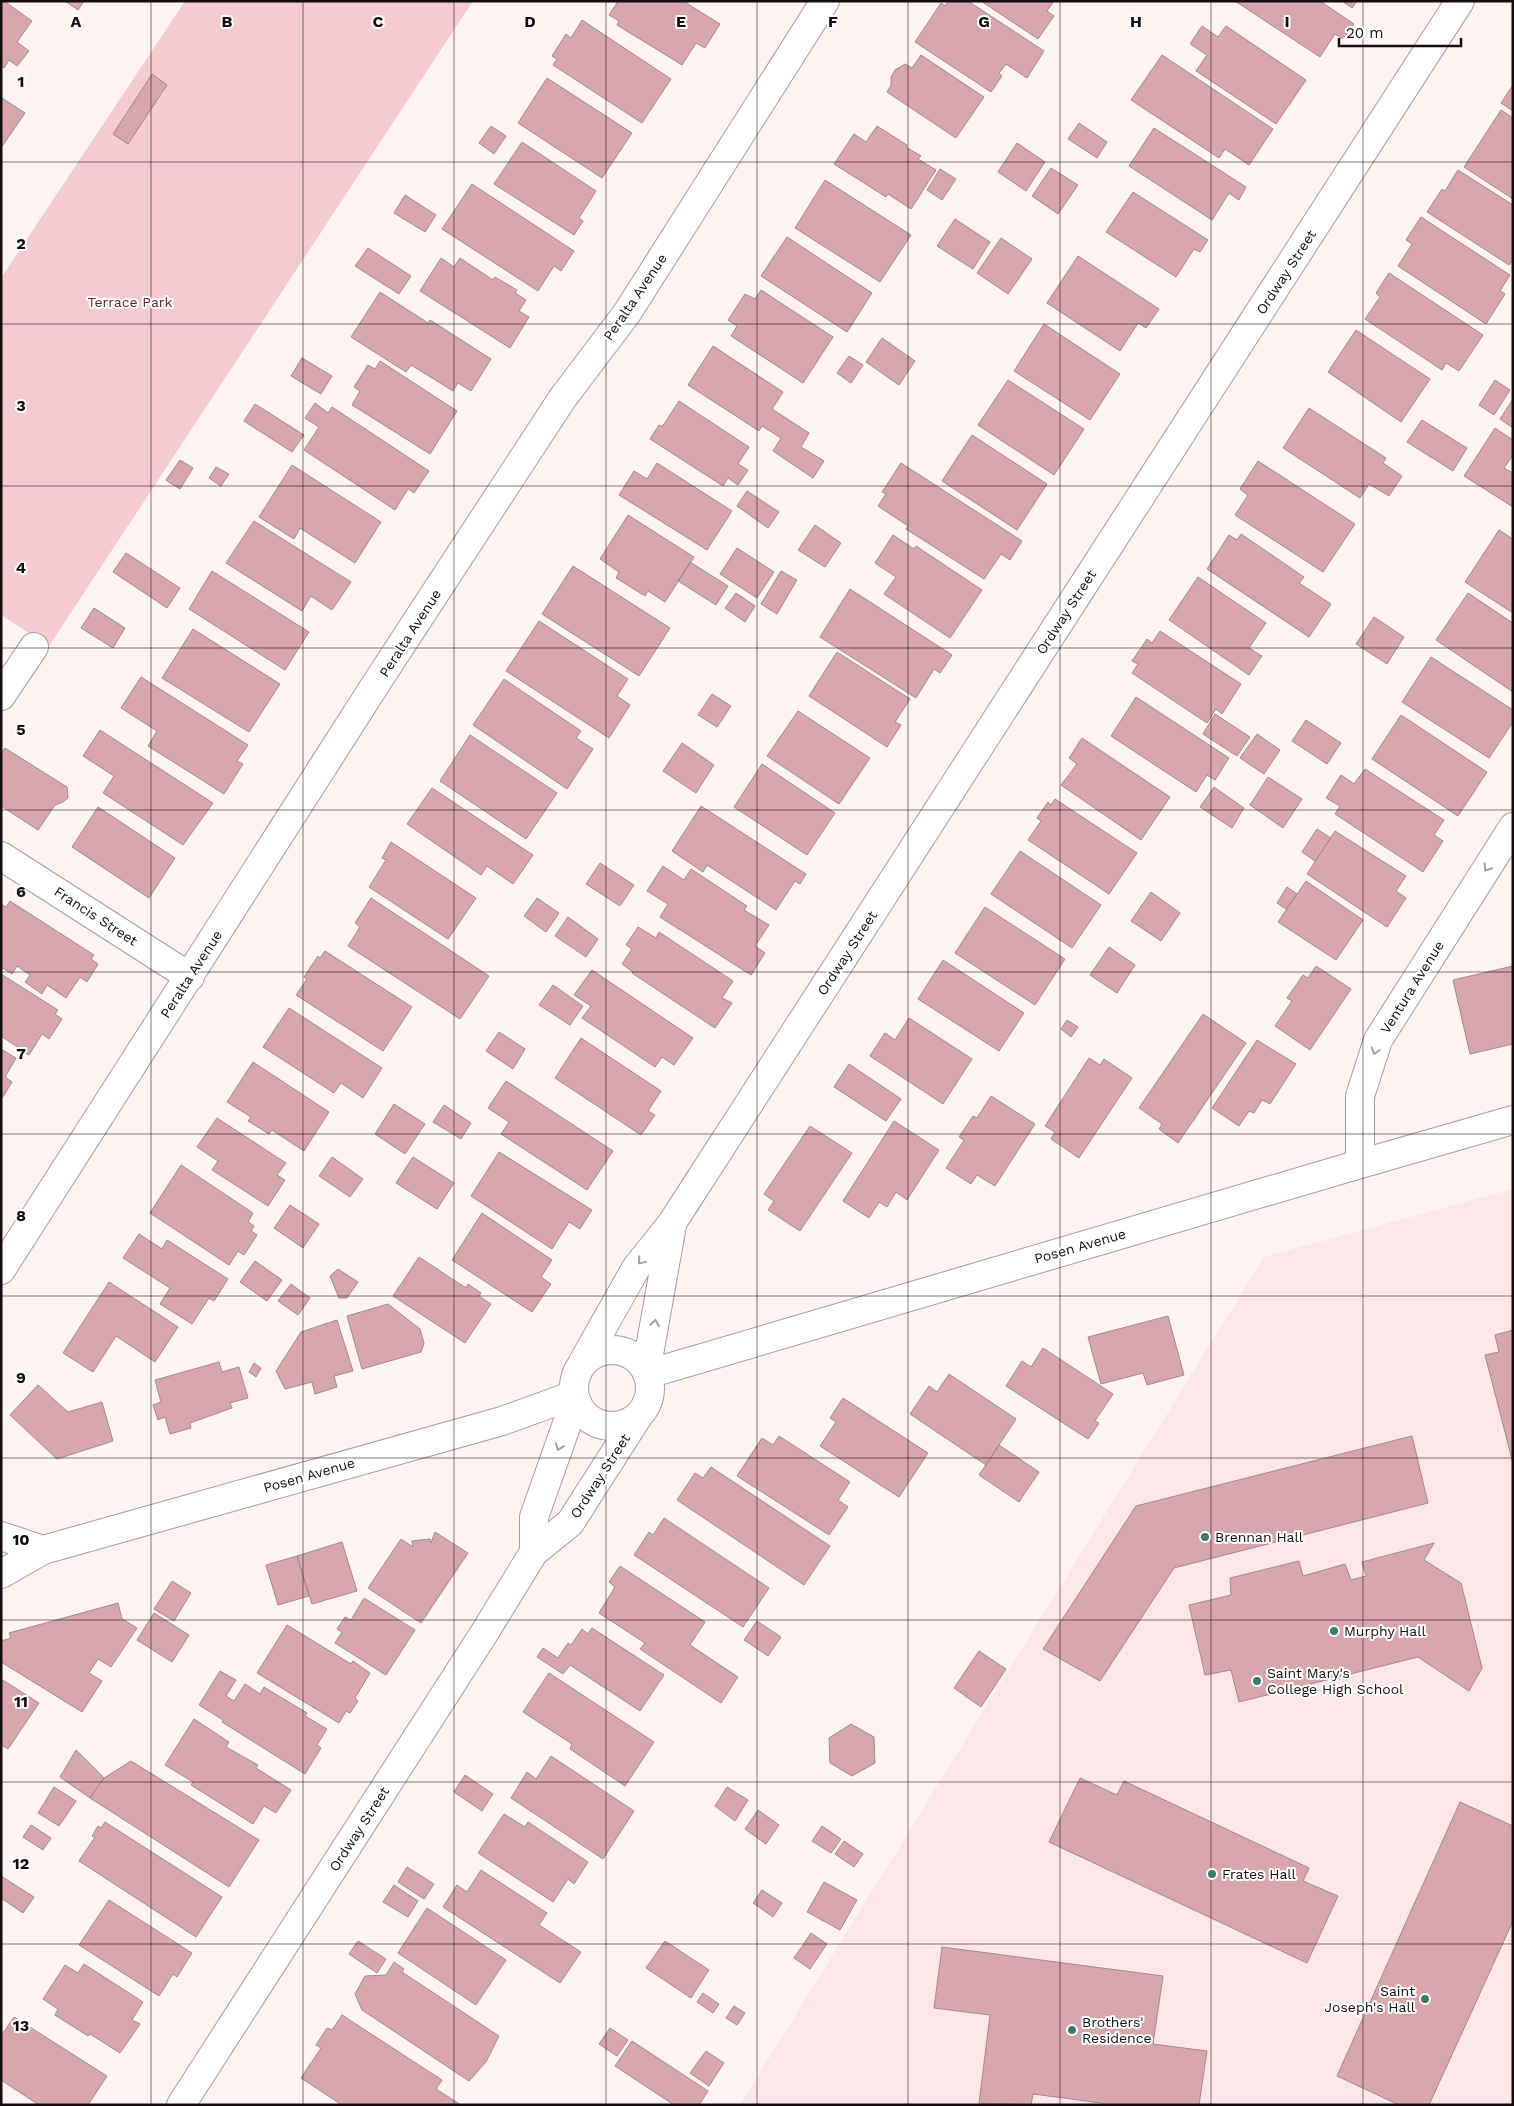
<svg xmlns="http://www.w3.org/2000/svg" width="1514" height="2106" font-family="'Work Sans',sans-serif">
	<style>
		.built { fill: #fce6e8 }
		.green { fill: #f3cbd0 }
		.building { fill: #d8a7ad; stroke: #a2898c }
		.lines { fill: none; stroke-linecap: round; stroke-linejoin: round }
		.minor-casing { stroke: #b1979a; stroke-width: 30 }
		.minor { stroke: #fff; stroke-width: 28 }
		.oneway { stroke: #a19e9e }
		.grid { fill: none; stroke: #150c0d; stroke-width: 1; stroke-opacity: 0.55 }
		.poi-dot { fill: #397c6f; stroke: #fff; stroke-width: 2 }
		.labels { text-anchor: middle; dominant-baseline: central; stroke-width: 4; stroke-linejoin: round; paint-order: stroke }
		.street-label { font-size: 14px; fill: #150c0d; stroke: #fff }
		.park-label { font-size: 14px; fill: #602431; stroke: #fff }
		.poi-label { font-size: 14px; fill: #150c0d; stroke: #fff; text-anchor: start }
		.grid-label { font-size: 16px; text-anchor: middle; font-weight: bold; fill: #150c0d; stroke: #fff; stroke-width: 4; stroke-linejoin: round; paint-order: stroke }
	</style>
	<rect width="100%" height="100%" fill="#fff3f4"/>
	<path class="built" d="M1513,1189v916h-773l524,-848z"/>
	<path class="green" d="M185,1h288l-424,645 -48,-31v-337z"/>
	<path class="building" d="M1,1h3l28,20 -15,21 12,9 -12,15 -8,-6 -5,8 -3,-2z
		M65,1h19l-6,9z
		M614,1h69l37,23 -15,24 -9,-5 -14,22 -65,-40 2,-4 -10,-6 8,-12z
		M948,1h20l76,50 -17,27 -21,-14 -7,9 3,3 -11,16 -76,-50 26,-39 4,3z
		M981,1h73l-7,10 7,5 -16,23z
		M1235,1h85l34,23 -11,15 -8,-5 -15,23z
		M1342,1h15l-5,7z
		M582,20l89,59 -29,44 -89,-58 4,-6 -5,-3 14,-22 5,4z
		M1202,26l16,11 8,-11 80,54 -30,44 -80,-53 11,-16 -17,-11z
		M921,55l63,42 -28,41 -69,-46 4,-7v-8l4,-7 10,-6 7,4z
		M1162,55l111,74 -24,36 -24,-16 -6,9 -88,-58z
		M152,74l15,11 -39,59 -15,-10z
		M547,78l85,55 -30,45 -84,-55z
		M1513,85v26l-12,-8z
		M2,98l23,15 -24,35v-49z
		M1501,110l12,8v81l-49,-32z
		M1079,123l28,19 -10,16 -29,-19z
		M491,126l15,10 -12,18 -15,-11z
		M877,126l30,19 -1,2 15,9 -3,3 18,11 -25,39 -23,-15 -2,3 -52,-33 20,-30 12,8z
		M1154,128l92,59 -7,13 -10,-7 -17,27 -83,-54z
		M522,142l74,49 -17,27 4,3 -9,14 -80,-51z
		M1017,143l28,19 -19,29 -28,-19z
		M1051,168l27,17 -20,29 -26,-18z
		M940,169l16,10 -14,21 -15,-10z
		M1458,170l55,35v55l-4,5 -82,-53 15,-23 3,2z
		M825,180l86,55 -31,47 -85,-54z
		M472,184l102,67 -13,20 -7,-5 -16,25 -96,-62z
		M1133,192l75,48 -8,12 -6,-3 -18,28 -70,-45z
		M405,195l31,20 -11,17 -31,-19z
		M1421,217l89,58 -10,16 5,3 -19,30 -88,-58 14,-22 -6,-4z
		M955,219l35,23 -17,27 -36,-23z
		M787,237l85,56 -25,39 -86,-56z
		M1001,238l31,21 -24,35 -31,-21z
		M368,248l43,28 -12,18 -44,-28z
		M1078,256l81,53 -13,19 -8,-5 -18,28 -73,-48z
		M441,258l13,9 6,-9 33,22 2,-3 22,13 -2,3 11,7 -7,11 10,6 -19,31 -90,-57z
		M1389,273l94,62 -24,36 -13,-8 -4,7 -77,-51 15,-22 -4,-4z
		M761,290l72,47 -30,46 -72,-47 6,-10 -9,-6 17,-26 10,5z
		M380,292l48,31 2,-3 61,39 -20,32 -13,-8 -5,8 -42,-26 -5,7 -55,-35z
		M1044,324l76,50 -30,46 -76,-49z
		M1356,330l74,49 -29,43 -73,-50z
		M882,338l33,23 -16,24 -33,-23z
		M713,346l70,46 -11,17 37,24 -8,14 23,14 -11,17 -40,-27 8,-13 -19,-12 -3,5 -71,-46z
		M849,356l14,9 -12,18 -14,-10z
		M302,358l30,18 -11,18 -30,-18z
		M380,361l77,50 -27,43 -78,-49 8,-14 -6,-4 14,-22 7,4z
		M1008,380l76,49 -30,46 -76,-50z
		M1495,380l15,10 -16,25 -15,-10z
		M1513,399v29l-13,-9z
		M679,401l70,46 -11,17 10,6 -10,15 -10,-7 -5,8 -73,-47 9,-14 3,2z
		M315,403l13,10 4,-6 97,64 -15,22 -6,-4 -13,21 -91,-60 15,-23 -14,-9z
		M255,404l49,31 -12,17 -48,-31z
		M1309,408l77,50 -3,5 19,13 -13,20 -20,-12 -9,14 -77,-50z
		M1422,420l45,28 -14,23 -46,-29z
		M1495,428l18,12v15l-9,13 9,5v34l-49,-31z
		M972,435l75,49 -30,46 -75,-49z
		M180,460l13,8 -13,21 -14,-9z
		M1258,461l97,63 -32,48 -88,-57 13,-20 -8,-6z
		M657,463l75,48 -25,39 -88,-55 15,-24 13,8z
		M901,463l121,78 -12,19 -9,-6 -17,25 -78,-50 2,-3 -30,-20 8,-12 -4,-2z
		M292,465l89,57 -26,41 -55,-35 -6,11 -35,-22z
		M216,467l13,7 -8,12 -12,-8z
		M747,491l32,21 -11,16 -31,-22z
		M628,515l66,42 -29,45 -17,-11 -3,5 -29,-18 3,-6 -19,-13z
		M254,521l97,61 -19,28 -21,-14 -9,15 -76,-48z
		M815,525l26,18 -16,24 -27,-17z
		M1499,530l14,9v74l-48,-31z
		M1241,534l63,43 -5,6 32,21 -22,33 -102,-68 22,-34 8,5z
		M893,535l21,14 2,-3 66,44 -32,48 -66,-44 12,-17 -21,-14z
		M737,548l37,24 -17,26 -37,-24z
		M126,553l54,35 -13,20 -54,-36z
		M690,562l38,24 -12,19 -38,-24z
		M573,566l97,62 -31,48 -97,-62z
		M212,571l97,61 -24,38 -96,-61z
		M781,571l16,9 -20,34 -16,-10z
		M1198,577l68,46 -17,25 13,8 -13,19 -80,-55z
		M850,589l102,66 -12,18 -6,-4 -18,29 -96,-61z
		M736,593l19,13 -10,16 -20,-14z
		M1468,593l45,30v69l-77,-52z
		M94,608l31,20 -12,20 -32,-20z
		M1374,617l30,20 -17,27 -31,-20z
		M539,621l89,58 -11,17 13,9 -21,33 -103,-67z
		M193,629l87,55 -31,48 -87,-54z
		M1160,631l81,53 -19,30 -6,-5 -9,14 -75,-50 6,-9 -6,-3 15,-22 5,4z
		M837,652l73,47 -15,23 6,3 -14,22 -78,-51z
		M1431,657l82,53v12l-24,36 -87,-56z
		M141,677l107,68 -11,16 6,3 -19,30 -76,-48 9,-15 -36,-23z
		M504,679l77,52 -5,7 17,11 -26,40 -94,-64z
		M712,694l19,12 -14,21 -19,-12z
		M1136,697l93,61 -14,22 -8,-5 -11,17 -85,-56z
		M798,711l72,47 -31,46 -72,-48z
		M1215,714l35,23 -13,19 -34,-22z
		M1401,715l86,57 -29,44 -86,-57z
		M1306,720l35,23 -14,21 -35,-23z
		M100,730l113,73 -30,42 -80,-52 11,-17 -31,-20z
		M1257,734l23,16 -16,24 -24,-16z
		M470,735l87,58 -31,46 -86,-58z
		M1082,738l88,59 -29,43 -80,-55 16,-21 -8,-6z
		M682,743l32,22 -18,28 -33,-22z
		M5,748l62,39 1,11 -5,4 -8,3 -17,25 -37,-24v-53z
		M762,764l73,49 -28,42 -73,-48z
		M1365,769l79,51 -10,15 9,6 -20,31 -88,-58 5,-8 -14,-8 15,-23 13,9z
		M1268,777l34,22 -19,29 -33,-23z
		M1214,787l30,21 -12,20 -32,-21z
		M432,788l101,67 -20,29 -26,-18 -6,9 -74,-51z
		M1055,799l82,54 -28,41 -81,-54 13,-19 -4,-3 11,-16 3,3z
		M701,806l105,68 -6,10 -5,-3 -19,29 -69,-45 -4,7 -31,-21z
		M98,807l77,51 -26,40 -77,-51z
		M1317,829l14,9 -16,23 -13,-9z
		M1335,831l71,45 -10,15 10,7 -19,29 -80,-53z
		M391,842l85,56 -28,41 -79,-52 17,-27 -4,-2z
		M1020,851l81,54 -29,43 -81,-54z
		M600,863l34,22 -14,21 -34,-22z
		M663,866l21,14 7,-11 56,37 -3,4 25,15 -14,21 10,7 -14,22 -91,-58 8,-13 -21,-13z
		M1306,881l57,39 -27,40 -58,-38z
		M1287,887l10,7 -11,15 -9,-6z
		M1151,892l29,21 -19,28 -30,-20z
		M371,898l118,78 -29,43 -112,-73 12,-19 -5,-4z
		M537,898l22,15 -13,19 -22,-16z
		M10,901l84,54 -3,4 7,5 -11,18 -7,-5 -14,21 -19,-13 -5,9 -17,-12 5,-7 -13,-9 -5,8 -11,-7v-63l5,3z
		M985,907l80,52 -30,46 -80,-52z
		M568,917l30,22 -12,18 -31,-21z
		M638,927l18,11 3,-6 74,49 -11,17 10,5 -17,25 -83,-55 1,-1 -11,-8 10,-15 -6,-4z
		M1109,947l26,18 -18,28 -27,-18z
		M325,951l87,56 -29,44 -87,-56 11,-16 -3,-2 14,-21 2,2z
		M943,960l81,53 -25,38 -81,-52z
		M1316,966l35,23 -41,61 -35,-24 17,-25 -5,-3 16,-23 5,3z
		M1513,966v78l-43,10 -17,-74z
		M592,970l101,68 -19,27 -12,-8 -7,10 -73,-49 9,-12 -17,-11z
		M1,974l57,36 -3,4 7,5 -13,20 -7,-5 -13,21 -28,-19z
		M553,985l30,21 -13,19 -31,-20z
		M289,1008l93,60 -19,30 -22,-15 -7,10 -71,-46z
		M1203,1014l43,29 -68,100 -19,-14 3,-5 -23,-16z
		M909,1018l63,41 -29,45 -73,-48 15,-23 10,7z
		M1067,1020l11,7 -7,10 -10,-8z
		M499,1032l26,17 -12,20 -27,-18z
		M581,1038l80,53 -13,20 7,4 -14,20 -86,-57z
		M1257,1040l39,24 -26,40 -8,-4 -8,13 -5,-2 -10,15 -27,-18z
		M1,1049l15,9 -11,19 7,5 -11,18z
		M1089,1058l11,7 4,-6 28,19 -53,80 -28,-19 4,-7 -10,-6z
		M253,1062l76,50 -25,39 -32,-21 -3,4 -21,-13 3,-4 -24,-15z
		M849,1064l52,35 -15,22 -52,-34z
		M506,1081l107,70 -26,39 -86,-56 8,-12 -21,-14z
		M991,1096l44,28 -40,62 -18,-11 -6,9 -25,-16 18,-28 -5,-3 14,-21 4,2z
		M394,1104l31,20 -20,30 -30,-20z
		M444,1105l27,18 -10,16 -28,-17z
		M217,1118l69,45 -9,12 8,5 -17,26 -56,-36 6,-9 -21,-14z
		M894,1121l45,29 -32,50 -11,-8 -9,15 -8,-5 -10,16 -26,-17z
		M810,1126l42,27 -52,78 -32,-21 6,-9 -10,-7z
		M499,1152l93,58 -12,19 -11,-7 -17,27 -81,-53z
		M332,1157l31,22 -13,18 -31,-21z
		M413,1157l41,26 -17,26 -41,-26z
		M181,1165l72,48 -5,9 6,4 -3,5 6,4 -13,20 -6,-4 -9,14 -79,-52z
		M290,1205l29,19 -16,24 -29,-20z
		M482,1213l70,47 -11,17 10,7 -19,28 -80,-52z
		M139,1234l23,15 5,-9 61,39 -14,22 -5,-3 -17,26 -32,-20 10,-16 -47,-30z
		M419,1257l47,31 2,-4 13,9 -2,3 12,8 -26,39 -72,-47z
		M255,1261l27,19 -15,21 -27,-19z
		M338,1269l20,13 -11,16h-8l-9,-22z
		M109,1282l69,45 -23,35 -39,-26 -23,36 -30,-19z
		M291,1284l19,14 -12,17 -20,-14z
		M388,1304l32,25 4,14 -3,9 -59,17 -15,-53z
		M1168,1316l16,59 -37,10 -4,-12 -42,11 -13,-47z
		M337,1320l16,51 -19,5 3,11 -22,7 -3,-12 -27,7 -9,-18 25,-39z
		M1513,1330v133l-28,-108 14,-3 -4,-17z
		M1043,1348l70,46 -18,27 4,2 -11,16 -82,-53 16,-25 9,6z
		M219,1362l3,10 17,-5 9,31 -18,5 2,5 -42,15 1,5 -21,6 -5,-17 -7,3 -5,-15 8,-3 -6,-22z
		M254,1363l7,5 -5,9 -7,-5z
		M949,1374l67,45 -30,46 -76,-51 19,-28 8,6z
		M38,1385l30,27 34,-10 11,39 -56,18 -47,-44z
		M843,1398l85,55 -29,44 -79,-51 16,-24 -6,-4z
		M779,1436l71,46 -12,18 10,7 -19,28 -92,-59 25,-38 11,7z
		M1412,1436l16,67 -254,65 -74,113 -57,-32 93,-143z
		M999,1445l40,27 -20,30 -40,-27z
		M711,1467l119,79 -26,39 -127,-85 18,-27 8,5z
		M664,1518l105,70 -26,39 -109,-72 15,-23 4,3z
		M435,1532l33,21 -47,70 -53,-35 33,-49 12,8 -1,-6 18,-2 1,4z
		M342,1542l15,49 -45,13 -15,-48z
		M1434,1543l-10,17 37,23 21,85 -13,23 -51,-34 -179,45 -8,-32 -26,5 -16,-70 42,-10 -1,-17 69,-17 4,15 42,-12 6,16 15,-4 -4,-14z
		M297,1556l12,40 -31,9 -12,-40z
		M620,1566l85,56 -15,23 48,32 -17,26 -81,-54 5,-6 -46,-30 16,-26 -6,-5z
		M172,1581l19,12 -17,28 -20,-12z
		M364,1598l51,32 -29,45 -51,-32 7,-11 -5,-3 8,-12 6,3z
		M118,1603l4,16 15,9 -26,39 -13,-8 -9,14 13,8 -20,31 -81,-50v-21l10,-3 -2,-5z
		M154,1613l35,22 -17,27 -35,-22z
		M757,1621l24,16 -13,19 -24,-16z
		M287,1625l64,39 2,-3 17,12 -15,25 3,3 -8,12 -4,-2 -7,12 -82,-50z
		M592,1628l72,47 -24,36 -70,-46 -7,9 -26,-17 6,-9 15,10 10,-15 3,2 11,-16 6,5z
		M979,1651l27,18 -25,38 -27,-19z
		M220,1671l16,9 -10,16 8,5 11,-17 15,10 4,-7 43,26 -2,3 22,13 -10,16 4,3 -16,26 -83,-52 1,-2 -24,-15z
		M549,1673l105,69 -29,44 -55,-37 2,-5 -49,-32z
		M1,1679l38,24 -31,46 -7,-4z
		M194,1719l35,23 -3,5 32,18 -2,3 35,22 -15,23 -12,-7 -11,18 -62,-39 2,-3 -28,-17z
		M851,1724l23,13 1,26 -23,13 -22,-13 -1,-25z
		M76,1750l28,28 -14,20 -30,-21z
		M551,1756l83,55 -31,48 -92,-61 16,-26 9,7z
		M131,1761l128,79 -30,47 -139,-89 14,-20z
		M465,1775l28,19 -11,17 -28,-19z
		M1080,1778l37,17 7,-14 185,87 -6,13 35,15 -31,67 -258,-121z
		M54,1787l22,14 -17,25 -21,-13z
		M727,1787l21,13 -13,21 -20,-15z
		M1460,1802l53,24v95l-84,184h-30l-62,-29z
		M758,1810l21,15 -13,19 -21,-15z
		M504,1814l21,13 3,-5 60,40 -14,22 -6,-5 -15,23 -75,-49z
		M105,1822l117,75 -26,40 -117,-76 16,-24 -3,-1 6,-10 3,2z
		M31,1825l20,13 -8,12 -20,-13z
		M822,1826l19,13 -10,14 -19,-12z
		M844,1841l19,13 -9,13 -19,-13z
		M407,1867l27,17 -10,15 -26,-17z
		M481,1870l66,43 -8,12 42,27 -21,31 -117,-76 14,-22 10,7z
		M1,1876l33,21 -11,16 -22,-15z
		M824,1882l33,18 -17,30 -33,-18z
		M394,1885l24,16 -10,16 -25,-15z
		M762,1890l20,13 -9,14 -20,-14z
		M109,1900l83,53 -15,24 -4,-3 -14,22 -80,-51z
		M427,1908l79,52 -30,45 -78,-52z
		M811,1933l16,11 -17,25 -16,-11z
		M358,1941l28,18 -9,14 -28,-19z
		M665,1941l44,29 -18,28 -45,-30z
		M942,1947l221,29 -10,68 54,7 -8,54h-99l1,-2 -68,-9 -2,11 -52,-2 11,-88 -56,-7z
		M394,1962l10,7 -2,3 97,64 -13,26 -17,19 -107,-71 -7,-16 10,-18 21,-1z
		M84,1964l59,38 -11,18 8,4 -20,29 -30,-19 -2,2 -33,-21 3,-6 -15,-10 22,-34 13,8z
		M703,1993l16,11 -6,9 -16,-11z
		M734,2006l11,7 -8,12 -11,-7z
		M342,2015l100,65 -6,9 25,16h-119l-41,-27 20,-30 -5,-3 11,-17 5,2z
		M14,2017l93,59 -19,29h-49l-38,-25v-44z
		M610,2028l18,12 -11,16 -18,-12z
		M632,2041l76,50 -9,14h-25l-59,-39z
		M706,2051l18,12 -15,23 -19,-13z"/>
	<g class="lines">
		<g class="minor-casing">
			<path id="minor" d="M1,696l33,-49
				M1,856l189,121
				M1360,1164v-68l18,-56 135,-213
				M1,1270l378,-591 183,-280 65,-86 198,-312
				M574 1388a38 38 0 1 1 76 0a38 38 0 1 1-76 0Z
				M583,1362l53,-94 36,-45 788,-1222
				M646,1371l26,-146
				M648,1374l712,-210 153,-44
				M1,1536l42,14
				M534,1552v-35l41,-116
				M1,1574l42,-24 459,-129 72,-26
				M181,2105l302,-470 51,-83 36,-29 69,-108"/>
		</g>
		<use href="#minor" class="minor"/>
	</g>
	<defs><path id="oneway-chevron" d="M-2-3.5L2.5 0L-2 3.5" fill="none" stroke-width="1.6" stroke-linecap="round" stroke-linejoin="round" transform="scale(1.25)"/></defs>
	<g class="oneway">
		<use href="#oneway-chevron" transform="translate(1487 868) rotate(122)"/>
		<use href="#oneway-chevron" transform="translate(1375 1051) rotate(108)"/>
		<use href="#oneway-chevron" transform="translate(641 1261) rotate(130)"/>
		<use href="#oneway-chevron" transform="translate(655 1323) rotate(-80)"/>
		<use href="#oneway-chevron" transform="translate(559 1447) rotate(110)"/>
	</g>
	<path class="grid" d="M151,1v2104M303,1v2104M454,1v2104M606,1v2104M757,1v2104M908,1v2104M1060,1v2104M1211,1v2104M1363,1v2104M1,162h1512M1,324h1512M1,486h1512M1,648h1512M1,810h1512M1,972h1512M1,1134h1512M1,1296h1512M1,1458h1512M1,1620h1512M1,1782h1512M1,1944h1512"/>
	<g class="poi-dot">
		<circle cx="1205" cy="1537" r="5"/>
		<circle cx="1334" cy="1631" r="5"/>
		<circle cx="1257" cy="1681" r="5"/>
		<circle cx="1212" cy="1874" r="5"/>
		<circle cx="1425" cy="1999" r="5"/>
		<circle cx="1072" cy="2030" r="5"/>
	</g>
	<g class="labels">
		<g class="street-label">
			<text transform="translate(1286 272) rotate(-57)">Ordway Street</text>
			<text transform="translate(635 297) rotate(-56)">Peralta Avenue</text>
			<text transform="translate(1066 612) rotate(-57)">Ordway Street</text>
			<text transform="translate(410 633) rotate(-57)">Peralta Avenue</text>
			<text transform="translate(96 916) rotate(33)">Francis Street</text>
			<text transform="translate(847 953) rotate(-57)">Ordway Street</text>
			<text transform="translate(191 974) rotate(-57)">Peralta Avenue</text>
			<text transform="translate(1412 987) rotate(-58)">Ventura Avenue</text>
			<text transform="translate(1080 1246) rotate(-16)">Posen Avenue</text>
			<text transform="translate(309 1475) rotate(-16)">Posen Avenue</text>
			<text transform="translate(600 1476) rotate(-57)">Ordway Street</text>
			<text transform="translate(359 1829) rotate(-57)">Ordway Street</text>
		</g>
		<g class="park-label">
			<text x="130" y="302">Terrace Park</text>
		</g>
		<g class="poi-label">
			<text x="1215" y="1537">Brennan Hall</text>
			<text x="1344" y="1631">Murphy Hall</text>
			<text x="1267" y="1673">Saint Mary's<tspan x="1267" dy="16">College High School</tspan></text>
			<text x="1222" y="1874">Frates Hall</text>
			<text x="1415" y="1991" text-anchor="end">Saint<tspan x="1415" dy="16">Joseph's Hall</tspan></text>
			<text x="1082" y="2022">Brothers'<tspan x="1082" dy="16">Residence</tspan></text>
		</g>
	</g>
	<g class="grid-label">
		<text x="76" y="27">A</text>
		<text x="227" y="27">B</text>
		<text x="378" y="27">C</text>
		<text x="530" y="27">D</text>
		<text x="681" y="27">E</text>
		<text x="833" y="27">F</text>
		<text x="984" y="27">G</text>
		<text x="1136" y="27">H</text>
		<text x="1287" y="27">I</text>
		<text x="21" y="87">1</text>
		<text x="21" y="249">2</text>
		<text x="21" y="411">3</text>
		<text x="21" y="573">4</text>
		<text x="21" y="735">5</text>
		<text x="21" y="897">6</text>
		<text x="21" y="1059">7</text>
		<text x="21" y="1221">8</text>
		<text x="21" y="1383">9</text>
		<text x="21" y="1545">10</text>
		<text x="21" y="1707">11</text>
		<text x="21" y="1869">12</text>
		<text x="21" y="2031">13</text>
	</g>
	<rect width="1514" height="2106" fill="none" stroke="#150c0d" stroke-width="5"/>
	<path d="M1339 38v8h122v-8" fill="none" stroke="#150c0d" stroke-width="2.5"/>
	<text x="1346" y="38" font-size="15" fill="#150c0d" stroke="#ffffff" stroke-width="4" paint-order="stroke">20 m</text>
</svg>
